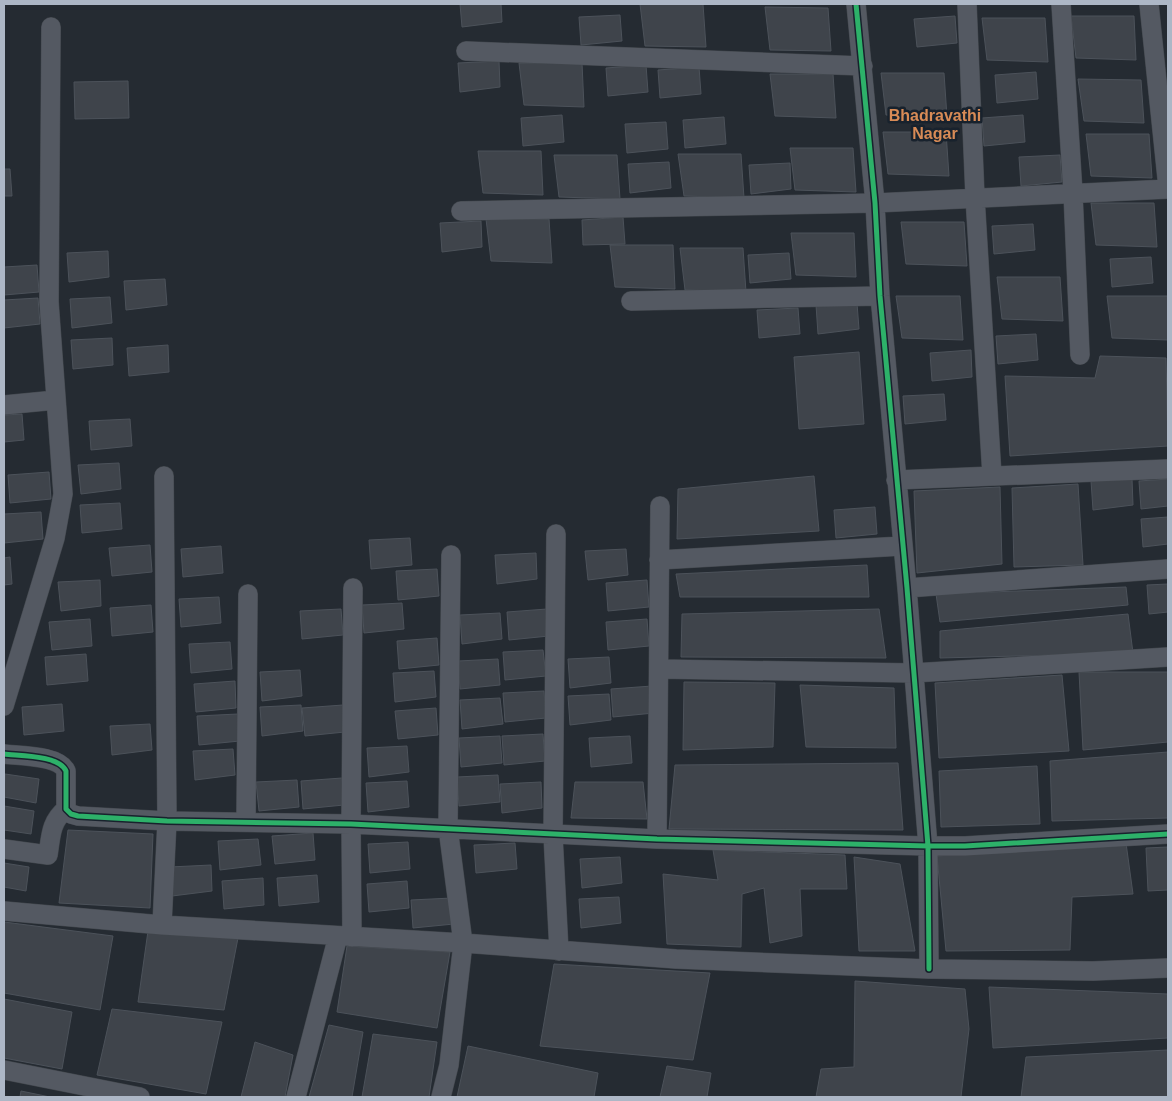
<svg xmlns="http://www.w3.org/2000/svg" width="1172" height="1101" font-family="Arial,sans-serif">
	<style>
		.building { fill: #3f444b; stroke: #4c525a }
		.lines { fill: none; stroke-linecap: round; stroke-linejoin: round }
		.street-casing { stroke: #42474d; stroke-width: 20 }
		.street { stroke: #545962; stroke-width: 19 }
		.cycleway-casing { stroke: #18222d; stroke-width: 8 }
		.cycleway { stroke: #2db169; stroke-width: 5 }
		.labels { text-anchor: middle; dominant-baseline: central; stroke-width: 5; stroke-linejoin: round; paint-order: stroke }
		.neighbourhood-label { font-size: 16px; font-weight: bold; fill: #d88b56; stroke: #18222d }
	</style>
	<rect width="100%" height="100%" fill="#252b32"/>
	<path class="building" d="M460,4h41l1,18 -40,5z
		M640,4h63l3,43 -61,-1z
		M765,7l63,1 3,43 -61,-1z
		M620,15l2,26 -41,4 -2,-28z
		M955,16l2,27 -40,4 -3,-28z
		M1071,16h63l2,44 -60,-2z
		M982,18h63l3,44 -61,-2z
		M499,61l1,26 -40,5 -2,-29z
		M519,63h63l2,44 -60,-2z
		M646,65l2,27 -40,4 -2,-28z
		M699,67l2,27 -41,4 -2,-28z
		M1036,72l2,27 -41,4 -2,-28z
		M881,73h63l3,44 -61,-2z
		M770,74h63l3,44 -61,-2z
		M1078,79l63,1 3,43 -60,-2z
		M128,81l1,37 -54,1 -1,-37z
		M562,115l2,27 -41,4 -2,-28z
		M1023,115l2,27 -41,4 -2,-28z
		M724,117l2,27 -41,4 -2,-28z
		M666,122l2,27 -41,4 -2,-29z
		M883,132h63l3,44 -61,-2z
		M1086,134h63l3,44 -61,-2z
		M790,148h63l3,44 -61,-2z
		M478,151h63l2,44 -60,-2z
		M678,154h63l3,44 -60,-2z
		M554,155h63l3,44 -61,-2z
		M1060,155l2,27 -41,4 -2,-29z
		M669,162l2,26 -41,5 -2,-29z
		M790,163l1,26 -40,5 -2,-29z
		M4,169h6l2,27h-8z
		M1091,203h63l3,44 -61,-2z
		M623,217l2,27 -42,1 -1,-25z
		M486,219h63l3,44 -61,-2z
		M481,221l1,26 -40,5 -2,-29z
		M901,222h63l3,44 -61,-2z
		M1033,224l2,26 -41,4 -2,-28z
		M791,233h63l2,44 -60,-2z
		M610,245h63l2,44 -60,-2z
		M680,248h63l3,44 -61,-2z
		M108,251l1,26 -40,5 -2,-29z
		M789,253l2,26 -41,4 -2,-28z
		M1151,257l2,26 -41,4 -2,-28z
		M37,265l2,27 -35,3v-28z
		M997,277h63l3,44 -61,-2z
		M165,279l2,26 -41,5 -2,-29z
		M896,296h64l3,44 -61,-2z
		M1107,296h61v44l-56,-2z
		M110,297l2,26 -40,5 -2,-29z
		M38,298l2,26 -36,4v-28z
		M857,303l2,26 -41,5 -2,-29z
		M798,308l2,26 -41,4 -2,-28z
		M1036,334l2,26 -40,4 -2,-28z
		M112,338l1,27 -40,4 -2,-29z
		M168,345l1,27 -40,4 -2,-28z
		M971,350l1,27 -40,4 -2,-28z
		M859,352l5,72 -65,5 -5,-72z
		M1100,356l66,2 2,88 -158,10 -5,-80 90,2z
		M944,394l2,26 -41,4 -2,-28z
		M22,414l2,26 -20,2v-27z
		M130,419l2,27 -41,4 -2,-29z
		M119,463l2,26 -40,5 -3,-29z
		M49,472l2,27 -41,4 -2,-28z
		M814,476l5,55 -142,8 1,-50z
		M1132,479l1,26 -40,5 -2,-29z
		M1168,479v27l-27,3 -2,-28z
		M1078,484l5,81 -69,2 -2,-79z
		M1000,487l2,77 -85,9 -3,-82z
		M120,503l2,26 -40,4 -2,-28z
		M875,507l2,27 -41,4 -2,-28z
		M41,512l2,27 -39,4v-29z
		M1168,517v27l-25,3 -2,-28z
		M410,538l2,27 -41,4 -2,-29z
		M150,545l2,27 -40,4 -3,-28z
		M221,546l2,27 -40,4 -2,-28z
		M626,549l2,26 -40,5 -3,-29z
		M536,553l1,26 -40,5 -2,-29z
		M10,557l2,27 -8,1v-27z
		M867,565l2,32h-189l-4,-23z
		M437,569l2,27 -41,4 -2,-29z
		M100,580l1,26 -40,5 -3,-29z
		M647,580l2,27 -41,4 -2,-28z
		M1168,584v28l-19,2 -2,-29z
		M1126,587l2,18 -188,17 -4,-28z
		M219,597l2,26 -40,4 -2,-28z
		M402,603l2,26 -40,4 -2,-28z
		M151,605l2,27 -41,4 -2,-28z
		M341,609l2,26 -41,4 -2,-28z
		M547,609l2,27 -40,4 -2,-28z
		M879,609l7,49 -205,-1 1,-43z
		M500,613l2,26 -40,5 -2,-29z
		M1128,614l5,39 -193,5v-27z
		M90,619l2,27 -40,4 -3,-28z
		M647,619l2,27 -41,4 -2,-28z
		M437,638l2,27 -40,4 -2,-28z
		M230,642l2,27 -41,4 -2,-29z
		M543,650l3,26 -41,4 -2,-28z
		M86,654l2,27 -41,4 -2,-28z
		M609,657l2,26 -41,5 -2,-29z
		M498,659l2,26 -40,4 -2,-28z
		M300,670l2,26 -40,5 -2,-29z
		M434,671l2,26 -41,5 -2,-29z
		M1079,672h89v70l-85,8z
		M1062,675l7,76 -130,7 -4,-75z
		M235,681l1,27 -40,4 -2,-28z
		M684,682l91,1 -2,64 -90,3z
		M800,685l94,3 2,60 -90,-1z
		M652,686l2,27 -41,4 -2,-28z
		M544,691l2,27 -41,4 -2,-29z
		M609,694l2,26 -41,5 -2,-29z
		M500,698l3,26 -41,5 -2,-29z
		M62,704l2,27 -40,4 -2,-28z
		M301,705l2,26 -41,5 -2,-29z
		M343,705l2,27 -40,4 -3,-28z
		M436,708l2,27 -40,4 -3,-28z
		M238,714l2,27 -41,4 -2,-29z
		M150,724l2,26 -40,5 -2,-29z
		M543,734l2,27 -41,4 -2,-29z
		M500,736l2,27 -41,4 -2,-29z
		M630,736l2,27 -41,4 -2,-29z
		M407,746l2,26 -40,5 -2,-29z
		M233,749l2,26 -40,5 -2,-29z
		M1168,752v66l-116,3 -2,-60z
		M898,763l5,67 -234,-1 6,-64z
		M1037,766l3,58 -99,3 -2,-56z
		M5,774l34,5 -3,24 -32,-6z
		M498,775l2,27 -41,4 -2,-29z
		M342,778l2,27 -41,4 -2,-28z
		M297,780l2,27 -40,4 -3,-29z
		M407,781l2,26 -41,5 -2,-29z
		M541,782l1,26 -40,5 -2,-29z
		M575,782h68l4,37 -76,-1z
		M4,806l30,5 -3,23 -27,-4z
		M68,830l85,4 -3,74 -91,-5z
		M313,833l2,27 -40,4 -3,-28z
		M258,839l3,26 -41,5 -2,-29z
		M408,842l2,27 -40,4 -2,-29z
		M515,843l2,26 -41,4 -2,-28z
		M1126,843l7,51 -61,3 -2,53 -124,1 -9,-95z
		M1168,847v43l-20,1 -2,-43z
		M713,850l132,5 2,34h-47l2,47 -32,7 -6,-55 -22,6 -1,53 -74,-3 -4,-70 55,6z
		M620,857l2,26 -40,5 -2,-29z
		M854,857l46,7 15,87h-56z
		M4,863l25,4 -3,24 -22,-4z
		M211,865l1,26 -40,5 -2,-29z
		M317,875l2,27 -40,4 -2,-28z
		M263,878l1,27 -40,4 -2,-28z
		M407,881l2,27 -40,4 -2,-28z
		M619,897l2,26 -40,5 -2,-29z
		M452,898l2,26 -41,4 -2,-28z
		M4,922l109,14 -13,74 -96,-17z
		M148,931l90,7 -14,72 -86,-8z
		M347,946l103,6 -13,76 -100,-16z
		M554,964l156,9 -17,87 -153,-14z
		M855,981l110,8 4,40 -8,68h-145l5,-28 33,-2z
		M989,987l179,7v44l-175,10z
		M4,999l68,13 -10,57 -58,-11z
		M112,1009l110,13 -16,72 -109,-19z
		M329,1025l34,7 -11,65h-43z
		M373,1034l64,8 -8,55h-67z
		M255,1042l38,13 -8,42h-44z
		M468,1046l130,27 -4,24h-137z
		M1168,1050v47h-147l5,-40z
		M667,1066l44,7 -4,24h-47z
		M21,1091l29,6h-30z"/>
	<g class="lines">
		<g class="street-casing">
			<path id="street" d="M856,4l19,199 5,93 27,292 21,258 1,123
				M967,4l8,193 17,279
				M1061,4l12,189 7,162
				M1149,4l19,184
				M466,51l397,15
				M461,211l414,-8 293,-14
				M631,301l249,-5
				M4,405l52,-5
				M896,480l272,-11
				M556,534l-3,301 6,116
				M659,560l243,-14
				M907,588l261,-19
				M659,669l254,4 255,-16
				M4,706l51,-168 8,-44 -14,-192 2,-275
				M4,754c16,2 55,1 62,17v38l5,5 7,2 89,5 184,3 306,15 271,7h37l203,-12
				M246,822l2,-228
				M657,839l3,-333
				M4,849l44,6c3,-18 2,-33 18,-46
				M4,911l158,14 301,18 213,16 253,10 164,2 75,-3
				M162,925l5,-104 -3,-345
				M352,937l-1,-113 2,-236
				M4,1070l136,27
				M296,1097l42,-161
				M441,1097l8,-32 14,-122 -15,-115 3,-273"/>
		</g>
		<use href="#street" class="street"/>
		<g class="cycleway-casing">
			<path id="cycleway" d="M856,4l19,199 5,93 27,292 21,258 1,123
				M4,754c16,2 55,1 62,17v38l5,5 7,2 89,5 184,3 306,15 271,7h37l203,-12"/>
		</g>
		<use href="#cycleway" class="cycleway"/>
	</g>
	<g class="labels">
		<g class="neighbourhood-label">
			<text x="935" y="115">Bhadravathi<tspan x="935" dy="18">Nagar</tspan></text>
		</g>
	</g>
	<rect width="1172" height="1101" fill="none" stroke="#adb7c6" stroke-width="10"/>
</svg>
